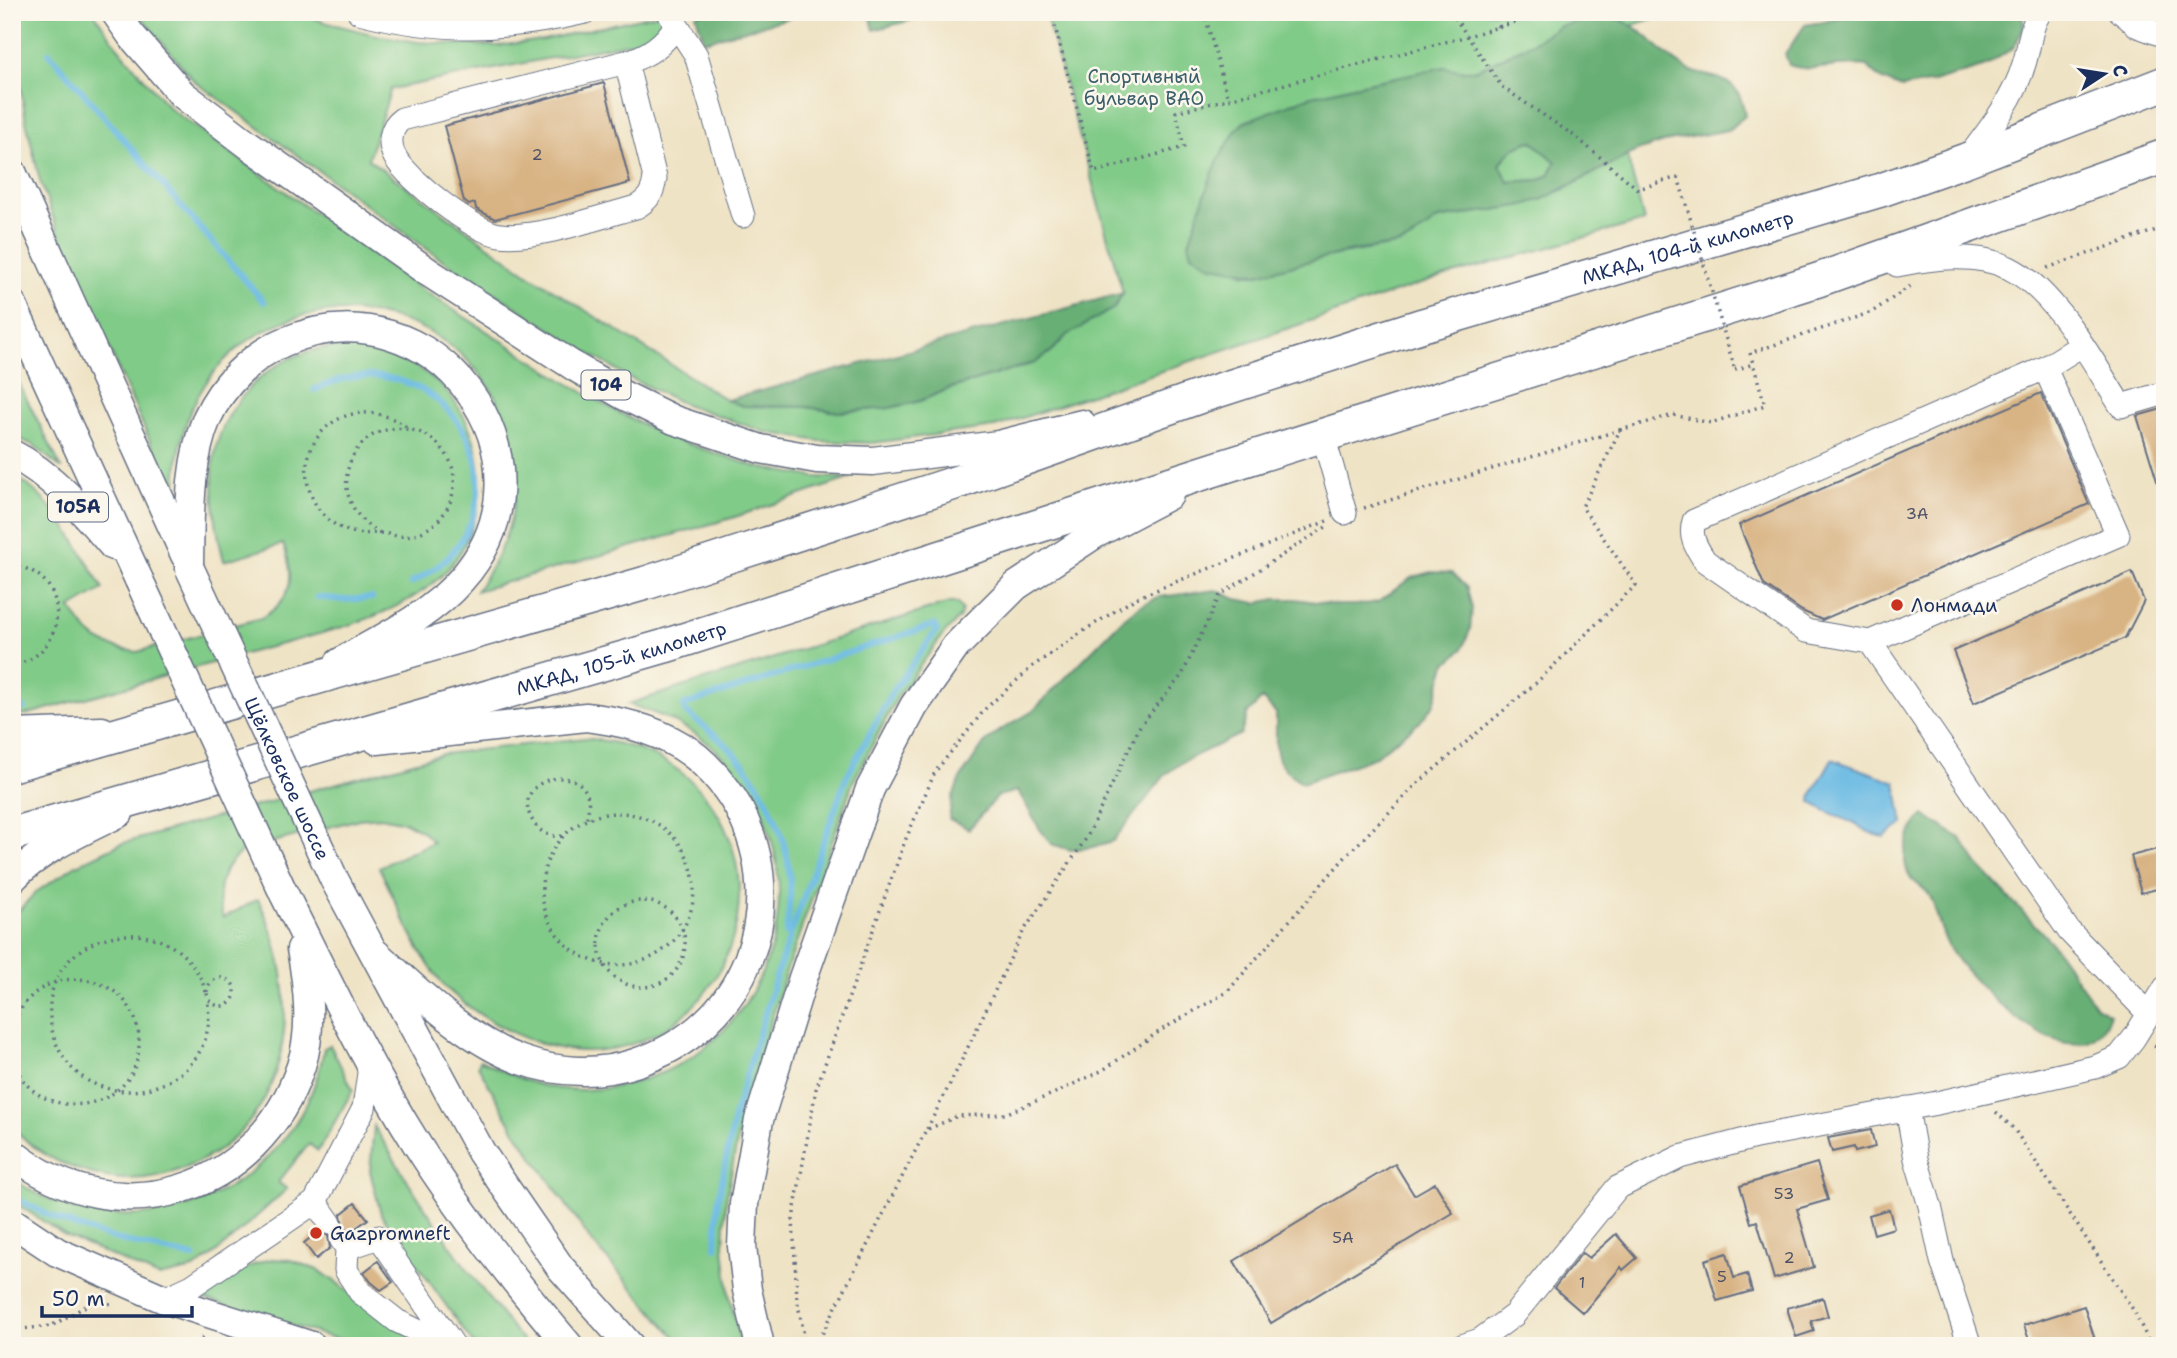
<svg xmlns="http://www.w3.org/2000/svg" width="2177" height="1358" font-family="'Shantell Sans',sans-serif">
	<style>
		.green { fill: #81cb88; stroke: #4e7d73; stroke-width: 2 }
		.forest { fill: #68af74; stroke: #426f69; stroke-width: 2; fill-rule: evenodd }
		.water { fill: #68b9e3; stroke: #4274a0; stroke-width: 2 }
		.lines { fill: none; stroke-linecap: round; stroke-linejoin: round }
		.stream { stroke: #68b9e3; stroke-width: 6 }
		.building { fill: #d8b383 }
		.minor-casing { stroke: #656e82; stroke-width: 25 }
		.major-casing { stroke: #656e82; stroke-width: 31 }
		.highway-casing { stroke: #656e82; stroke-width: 36 }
		.path { stroke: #656e82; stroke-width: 3.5; stroke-dasharray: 2 5; stroke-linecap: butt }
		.minor { stroke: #fff; stroke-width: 23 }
		.major { stroke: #fff; stroke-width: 28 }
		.highway { stroke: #fff; stroke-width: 33 }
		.major-bridge-casing { stroke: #656e82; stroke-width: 31; stroke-linecap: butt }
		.path-bridge { stroke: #656e82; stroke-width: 3.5; stroke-dasharray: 2 5; stroke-linecap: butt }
		.major-bridge { stroke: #fff; stroke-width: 28 }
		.poi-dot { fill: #c8321e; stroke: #fbf7ec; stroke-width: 2.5 }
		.labels { text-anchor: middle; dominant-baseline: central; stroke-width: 5; stroke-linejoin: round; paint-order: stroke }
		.number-label { font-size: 16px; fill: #4a5067 }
		.shield { fill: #fbf7ec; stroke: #5e6b89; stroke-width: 2 }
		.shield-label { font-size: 18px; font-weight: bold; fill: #1b2f5e }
		.park-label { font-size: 19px; fill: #3a5e6b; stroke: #fbf7ec }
		.street-label { font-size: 19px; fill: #1b2f5e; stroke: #fbf7ec }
		.poi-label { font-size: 19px; fill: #1b2f5e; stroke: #fbf7ec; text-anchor: start }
	</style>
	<rect width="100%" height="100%" fill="#fbf7ec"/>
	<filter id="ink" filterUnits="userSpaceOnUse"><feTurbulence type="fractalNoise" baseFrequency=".0143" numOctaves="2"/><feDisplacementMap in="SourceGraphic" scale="14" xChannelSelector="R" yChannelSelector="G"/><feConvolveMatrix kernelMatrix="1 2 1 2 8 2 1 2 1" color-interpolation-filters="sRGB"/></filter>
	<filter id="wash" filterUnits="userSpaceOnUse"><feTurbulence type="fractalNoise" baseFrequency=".00686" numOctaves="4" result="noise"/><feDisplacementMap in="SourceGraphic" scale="28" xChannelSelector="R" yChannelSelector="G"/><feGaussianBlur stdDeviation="1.57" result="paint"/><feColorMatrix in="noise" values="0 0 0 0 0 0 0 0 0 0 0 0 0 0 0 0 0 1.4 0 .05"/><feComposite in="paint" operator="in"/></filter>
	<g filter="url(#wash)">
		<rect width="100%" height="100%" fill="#efe3c5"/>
		<path class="green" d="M12,12h81l24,34 52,62 249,179 148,95 48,28 53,27 90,30 58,10 36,1 -119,40 -256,73c31,-43 47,-90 37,-143 -30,-161 -255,-188 -322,-38 -12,28 -14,57 -16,88l-116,-264 -19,-53 -14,-60 -14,-89z
			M137,12h161l26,10 52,13 42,7 79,4 46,-6 119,-27c1,12 0,18 -9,25l-262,51 -23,70 160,115 199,126 16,6 63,1 33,5 50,-4 31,-7 28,-12 77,-23 27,-15 14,-15 28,-18 20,-10 9,-15 -78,-281h628l-455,148 -29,83 56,31h13l66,-17 77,-13 37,-25 86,-14 39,-15 64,-35 17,66 -209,58 -440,148 -123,16 -53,-2 -54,-9 -83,-29 -52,-25 -45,-27 -147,-94 -244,-176z
			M1532,141l24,21 -7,13 -10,5 -31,2 -8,-17c8,-13 18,-22 32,-24z
			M346,346c53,4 100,29 122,79 24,53 11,122 -36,159 -48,38 -119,51 -177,67 -77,21 -153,43 -230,64l-13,1v-242c43,26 67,73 91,115l-32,19c17,30 31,39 66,44l124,-34c32,-18 35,-42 22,-74l-59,17c-8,-30 -12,-60 -11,-91 2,-52 42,-101 91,-117 13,-5 28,-6 42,-7z
			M12,370l50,99 -27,-23 -23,-11z
			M949,603h8l5,6 -2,8 -17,18 -45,61 -45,86 -67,190 -44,143 -16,86 -2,46 5,46 12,53h-58l-91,-104 -77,-111 -37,-65 2,-6c23,11 44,22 69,27 33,6 68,2 99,-9 91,-29 147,-130 127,-223 -7,-36 -26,-70 -51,-97 -26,-28 -61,-43 -96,-54z
			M585,738c58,6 106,28 135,80 55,102 -15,232 -133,233 -46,0 -100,-27 -134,-57 -32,-28 -55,-89 -74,-127l54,-25 -11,-11 -17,-9 -24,-5 -22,2 -115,31c-24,18 -30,39 -21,68l35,-19c47,92 38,225 -71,268 -30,12 -63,16 -94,7 -31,-8 -60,-23 -81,-48v-208l23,-25 41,-28 44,-21 322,-90z
			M330,1045l23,45 -35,61 -9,-7 -31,38 9,7 -70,63 -23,17 -35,8 -93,-41 -54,-35v-23c20,15 43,25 67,31 112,29 227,-47 245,-161z
			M374,1126c46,77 95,152 153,220h-52l-94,-132 -11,-43z
			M272,1259l19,1 29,11 106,75h-66l-160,-48c21,-20 43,-32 72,-39z"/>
		<path class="forest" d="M705,12h107l-108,29 -8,-26z
			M869,12h73l-68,18z
			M1876,12h146l2,15 -10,20 -28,19 -53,16 -31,6 -20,-8 -15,-14c-26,-4 -54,8 -78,-1l-4,-11 20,-29z
			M1607,16c36,7 48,35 80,53 15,8 32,5 45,17 9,8 11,19 13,30l-17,14 -64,12 -27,9 -94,48 -19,6 -86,14 -27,20 -10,5 -54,8 -89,22 -46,-8 -20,-12 -3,-11 20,-61 9,-22 18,-30 8,-8 64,-25 45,-11 91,-19 22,4 12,-2 52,-25 30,-18zM1532,141l24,21 -7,13 -10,5 -31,2 -8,-18c8,-12 18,-21 32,-23z
			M1123,293l-9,15 -48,28 -14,15 -16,11 -88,27 -28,12 -31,7 -50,4 -33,-5 -63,-1 -16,-6z
			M1431,572l21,1 15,15 5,20 -2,22 -8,20 -16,14 -12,40 -14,18 -47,36 -70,25c-34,-20 -26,-34 -27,-70l-14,-14 -14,14 -7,21 -57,27 -18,13 -53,67 -20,6 -22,3 -20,-6 -12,-16 -21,-37 -20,5 -29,33 -20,-10 3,-20 8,-20 24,-35 15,-13 34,-20 89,-91 17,-14 19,-9 59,-7 19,9 21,4 19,-4h19l42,6h20l21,-3 33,-24z
			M1924,815l36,23 18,27 73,77 45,64 14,8c-28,81 -135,-26 -159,-63 -11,-18 -13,-37 -21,-55 -4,-8 -14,-11 -19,-18 -13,-19 -3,-50 13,-63z"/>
		<path class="water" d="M1832,759l64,23 7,42 -19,13c-15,-3 -18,-7 -31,-14 -15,-7 -29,-12 -42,-21l1,-8z"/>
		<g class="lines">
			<path class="stream" d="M49,53l215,249
				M314,390c115,-58 219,80 132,169 -10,10 -22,17 -35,24
				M317,597l26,3 29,-2
				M12,710l12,-2
				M12,1195c51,34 123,50 182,62
				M716,1247l2,-46 17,-88 43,-143 68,-192 46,-86 45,-62 -2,-5 -251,80 1,6c15,13 32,24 45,38 37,38 62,94 60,147 -1,12 -2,25 -4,37"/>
		</g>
		<g id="blocks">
			<path class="building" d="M604,83l26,100 -135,36 -19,-10 -1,-6 -6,2 -5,-4 -20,-75z
				M2041,393l48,111 -267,116 -20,-9 -38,-26 -25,-60z
				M2162,409l3,10v75h-4l-24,-78z
				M2132,572l12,29 -19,37 -151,65 -21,-52z
				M2165,847v40l-24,6 -10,-37z
				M1871,1130l4,17 -20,5 -1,-5 -22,5 -4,-14z
				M1817,1163l11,37 -31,9 17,58 -40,12 -17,-58 -6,2 -11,-37z
				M1395,1164l19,31 21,-12 18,30 -182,110 -37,-62z
				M355,1203l13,16 -16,12 -9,-5 -2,-12z
				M1889,1209l5,19 -20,6 -5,-19z
				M319,1231l9,5 2,12 -14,11 -12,-16z
				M1616,1234l21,24 -14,12 -2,-3 -38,46 -29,-25 28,-35 7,5z
				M1727,1253l7,25 13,-4 5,17 -35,10 -12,-41z
				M378,1261l15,21 -12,8 -10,-8 -7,-10z
				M1823,1298l5,18 -17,5 3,10 -18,6 -9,-29z
				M2084,1306l13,40h-66l-7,-21z"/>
		</g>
	</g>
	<g filter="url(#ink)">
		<use href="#blocks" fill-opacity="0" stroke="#656e82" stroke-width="2"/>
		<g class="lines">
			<g class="minor-casing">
				<path id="minor" d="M359,12c81,21 145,19 226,0
					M2121,12l17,14 27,10
					M670,15l26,40 47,161
					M626,62l29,116c-2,14 -6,22 -19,29 -37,10 -100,33 -136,28 -26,-3 -92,-55 -105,-78 -7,-13 -5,-30 7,-38l224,-57c22,-6 39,-18 50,-37
					M1968,158c22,-29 46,-59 56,-94 6,-18 5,-35 16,-52
					M1897,265c35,-7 79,-13 112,3 46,22 85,96 112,138l44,-13
					M2045,368l37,-23
					M1323,435l22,78
					M1870,642l248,-107 -73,-167 -351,153c-5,16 2,26 11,40l101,70 64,11 199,289 79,82
					M1907,1108l9,51 14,47 12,55 28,85
					M330,1223l-15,-21 49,-94 5,-35 -2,-16
					M341,1239l6,9 32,-11 75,109
					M347,1248l-1,22 14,22 37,29 52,25
					M164,1299l28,-13 123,-84
					M1462,1346l18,-6 34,-25 103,-127 63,-31 76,-20 181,-34 158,-36 24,-10 15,-19 31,-50"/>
			</g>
			<g class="major-casing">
				<path id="major" d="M115,12l16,23 51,59 67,51 179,127 147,95 48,28 51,25 87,29 56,10 56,2 125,-16 84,-21
					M12,172l173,383
					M12,304l127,276
					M12,454c40,20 72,58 101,92
					M189,564c1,-48 -1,-101 18,-146 15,-33 44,-62 77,-76 150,-65 284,118 177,238 -32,37 -81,59 -122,83
					M12,734l90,-3
					M12,879c28,-30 71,-48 107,-66
					M334,879l147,273 79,115 70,79
					M283,892c43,86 84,173 135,254 45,71 97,136 151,200
					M373,951c44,39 92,89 148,109 36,13 78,15 114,3 110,-34 157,-155 103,-256 -13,-23 -34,-47 -57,-61 -30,-18 -61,-25 -95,-29l-209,23
					M12,1153c105,84 247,41 289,-87 12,-37 7,-80 0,-117
					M12,1222l45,30 107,47 148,47
					M760,1346l-13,-56 -5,-44 2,-42 15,-84 44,-142 67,-189 44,-83 42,-60 60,-60 79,-52 74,-39"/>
			</g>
			<g class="highway-casing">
				<g id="highway">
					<path id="s1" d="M12,765l634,-182 315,-102 243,-86 219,-70 458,-135 85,-30 199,-77"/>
					<path id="s2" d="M12,834l653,-188 557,-179 596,-187 347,-124"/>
				</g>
			</g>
			<path class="path" d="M1051,12l43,160 90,-25 -8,-35 52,-13
				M1204,12l24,87 240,-63 81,-24
				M1451,12l51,75 74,50 62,52 40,-12
				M1493,12l5,15
				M2047,268l118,-41
				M1735,370l18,-6
				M1364,508l256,-78
				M380,533c-63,-34 -29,-120 36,-102 13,4 25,14 32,26 18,33 -5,76 -43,79 -9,1 -17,-3 -26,-3 -9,0 -17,2 -27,-1 -24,-6 -42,-28 -45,-53 -2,-16 3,-32 13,-45 23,-28 63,-27 90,-4
				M12,566c59,4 60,89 0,99
				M542 889a76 76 0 1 1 152 0a76 76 0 1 1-152 0Z
				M562,836c-11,1 -22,-3 -28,-13 -33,-49 72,-69 52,-3
				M599 944a43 43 0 1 1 86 0a43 43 0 1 1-86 0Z
				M207 992a14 14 0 1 1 28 0a14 14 0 1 1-28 0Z
				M206,992c-30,-95 -171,-63 -155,33 19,105 175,76 156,-26
				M12,1035c12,-79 126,-72 127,7 1,79 -120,85 -127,7
				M2154,1046l11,4
				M1996,1112l18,17 120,182 17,35
				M927,1129l31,-61 65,-136 64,-95 53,-111 42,-51 38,-80 109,-70
				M12,1330l39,-4 47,-27 17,7
				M201,1338l21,8
				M806,1346l-9,-47 -4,-80 23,-130 89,-248 30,-69 51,-64 47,-42 55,-38 48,-30 191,-77
				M816,1346l110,-216 32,-14 47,-2 50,-21 48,-23 60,-41 64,-37 121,-138 70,-71 118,-100 100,-98 -54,-78 38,-77 53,-15 38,8 54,-18 -15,-52 122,-41 40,-27"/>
			<use href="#minor" class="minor"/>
			<use href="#major" class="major"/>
			<use href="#highway" class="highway"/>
			<g class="major-bridge-casing">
				<g id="major-bridge">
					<path id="s3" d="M190,569l144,310"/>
					<path d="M139,580l144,312"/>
				</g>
			</g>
			<path class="path-bridge" d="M1678,177l57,193"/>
			<use href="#major-bridge" class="major-bridge"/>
		</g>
	</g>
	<g class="poi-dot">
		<circle cx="1897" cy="605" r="7"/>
		<circle cx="316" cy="1233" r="7"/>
	</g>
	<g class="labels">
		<g class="number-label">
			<text x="537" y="154">2</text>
			<text x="1917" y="513">3A</text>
			<text x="1784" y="1193">53</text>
			<text x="1343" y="1237">5A</text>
			<text x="1789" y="1257">2</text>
			<text x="1722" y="1276">5</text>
			<text x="1582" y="1282">1</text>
		</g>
		<g class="shield">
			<rect x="581.5" y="370.5" width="49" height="29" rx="5"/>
			<rect x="48" y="492.5" width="60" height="29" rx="5"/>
		</g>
		<g class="shield-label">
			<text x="606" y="385">104</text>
			<text x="78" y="507">105A</text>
		</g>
		<g class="park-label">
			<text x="1144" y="76">Спортивный<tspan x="1144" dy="22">бульвар ВАО</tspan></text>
		</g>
		<g class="street-label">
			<text stroke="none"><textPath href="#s1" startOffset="1754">МКАД, 104-й километр</textPath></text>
			<text stroke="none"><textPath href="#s2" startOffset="634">МКАД, 105-й километр</textPath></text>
			<text stroke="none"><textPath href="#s3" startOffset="231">Щёлковское шоссе</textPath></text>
		</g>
		<g class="poi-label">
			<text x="1911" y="605">Лонмади</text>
			<text x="330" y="1233">Gazpromneft</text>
		</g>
	</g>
	<rect width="2177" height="1358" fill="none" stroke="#fbf7ec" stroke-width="42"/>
	<g transform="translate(2104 74) rotate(78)" stroke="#fbf7ec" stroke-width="5" paint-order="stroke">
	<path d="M0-5L12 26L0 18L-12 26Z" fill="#1b2f5e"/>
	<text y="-10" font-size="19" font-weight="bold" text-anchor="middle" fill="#1b2f5e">С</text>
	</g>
	<path d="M42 1306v10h150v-10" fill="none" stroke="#1b2f5e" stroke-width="3.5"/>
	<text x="52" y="1306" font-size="21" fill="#1b2f5e" stroke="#fbf7ec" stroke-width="5" paint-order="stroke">50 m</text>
</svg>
